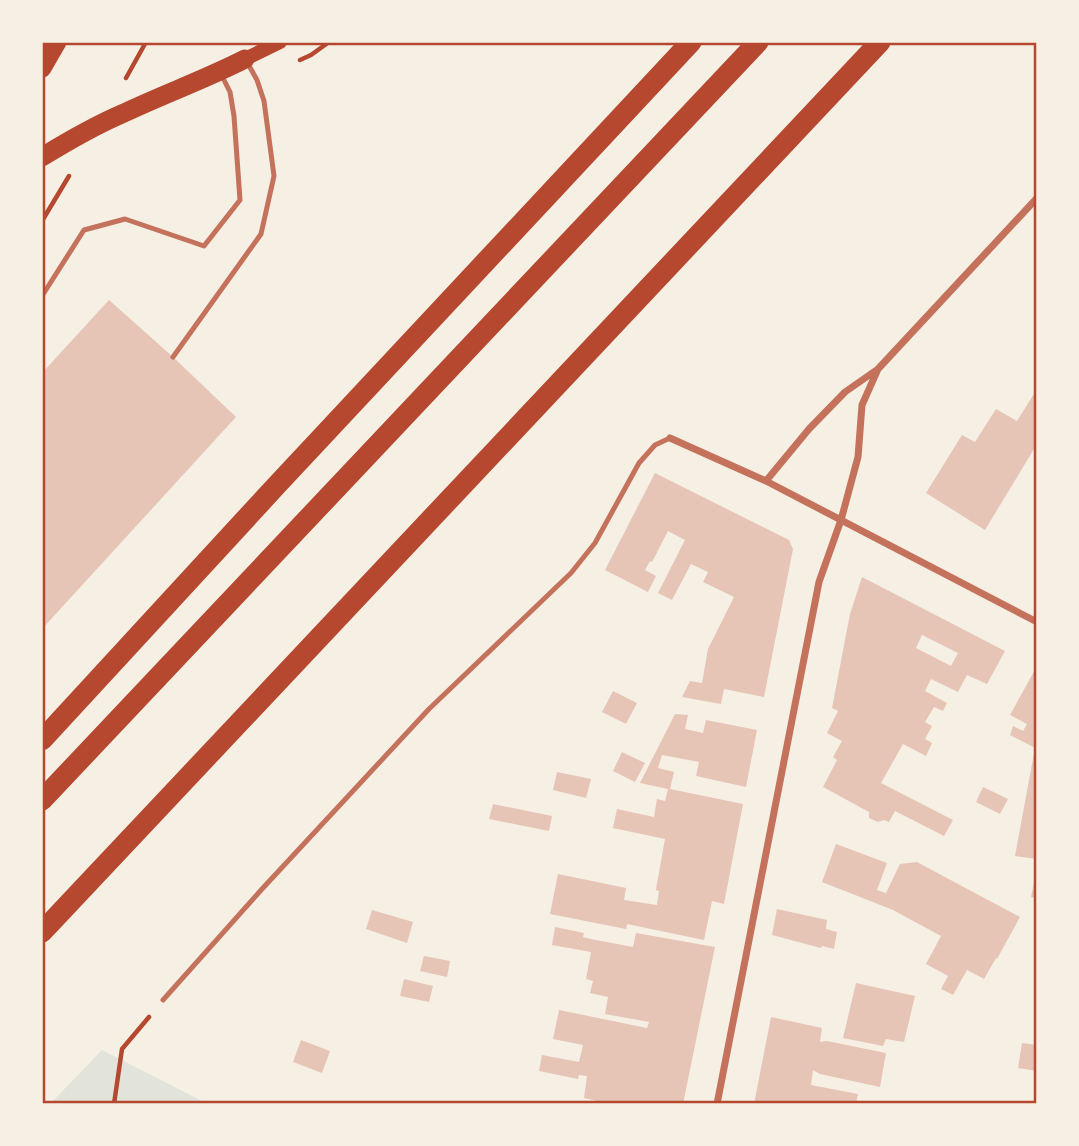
<svg xmlns="http://www.w3.org/2000/svg" width="1079" height="1146" font-family="'PT Sans Narrow',sans-serif">
	<style>
		.green { fill: #e2e4dc }
		.building { fill: #e6c5b7; fill-rule: evenodd }
		.lines { fill: none; stroke-linecap: round; stroke-linejoin: round }
		.path { stroke: #b5482f; stroke-width: 4.5 }
		.service { stroke: #c5725c; stroke-width: 5 }
		.minor { stroke: #c5725c; stroke-width: 7 }
		.secondary { stroke: #b5482f; stroke-width: 14 }
		.trunk { stroke: #b5482f; stroke-width: 19 }
		.motorway { stroke: #b5482f; stroke-width: 21 }
		.neatline { fill: none; stroke: #b5482f; stroke-width: 2.5 }
	</style>
	<rect width="100%" height="100%" fill="#f6efe4"/>
	<path class="green" d="M102,1050l106,54h-158z"/>
	<path class="building" d="M109,300l64,57 63,60 -194,212v-256z
		M1037,389v55l-52,86 -59,-37 36,-58 13,7 21,-33 21,12z
		M655,473l134,67 4,9 -29,148 -40,-8 -3,15 -39,-7 8,-16 12,2 6,-34 26,-52 -31,-15 5,-10 -17,-8 -19,36 -14,-7 27,-53 -17,-9 -16,31 -2,-1 -5,9 11,6 -8,16 -43,-22z
		M862,577l143,74 -18,33 -20,-9 -9,17 -27,-13 -6,12 22,12 -4,8 -9,-4 -9,15 7,4 -7,13 7,4 -6,13 -23,-12 -22,39 72,37 -9,16 -49,-25 -6,11 -5,-2 -6,2 -9,-4v-6l-46,-25 14,-27 -4,-3 9,-16 -15,-8 11,-22 -6,-3 18,-94zM922,635l36,18 -7,13 -35,-18z
		M1037,666v193l-22,-3 20,-108 -25,-13 3,-9 10,5 4,-7 -17,-9z
		M613,691l24,12 -11,21 -24,-12z
		M675,714l13,1 -3,14 18,4 3,-13 51,10 -11,57 -50,-11 3,-14 -37,-7 -4,13 16,4 -4,17 73,15 -19,100 -12,-3 -8,39 -77,-16 -1,5 -76,-15 8,-40 68,14 -2,12 33,5 2,-14 -3,-1v-1l9,-50 -52,-11 4,-19 37,8 3,-18 8,2 3,-12 -28,-6z
		M622,752l23,11 -10,19 -22,-11z
		M557,772l34,7 -5,19 -33,-8z
		M983,787l25,12 -8,15 -24,-12z
		M493,804l59,12 -3,15 -60,-12z
		M836,844l51,19 -10,27 9,3 14,-29 17,-2 103,55 -23,42 -1,-1 -12,21 -17,-9 -14,25 -12,-6 7,-13 -22,-12 15,-28 -48,-26 -71,-28z
		M1036,874h1v24l-6,-1z
		M777,909l50,11 -1,9 11,3 -3,17 -12,-3 -1,2 -49,-13z
		M372,910l41,12 -6,21 -41,-14z
		M555,927l29,6 -1,4 8,2 42,8 3,-14 79,14 -32,157h-73l-26,-6 3,-22 -8,-1 -1,4 -39,-8 3,-16 37,7 4,-17 -30,-6 6,-29 88,18 2,-6 -44,-8 3,-17 -18,-4 3,-12 -7,-2 5,-27 -39,-7z
		M424,956l26,5 -3,16 -27,-6z
		M404,979l29,7 -4,16 -29,-6z
		M856,983l59,13 -11,46 -18,-3 -3,7 -40,-8z
		M771,1017l51,11 -2,14 7,-1 59,12 -6,34 -60,-13 -7,-4 -2,15 47,9 -2,10h-102z
		M301,1040l29,11 -8,22 -29,-11z
		M1022,1043l15,2v26l-19,-3z"/>
	<g class="lines">
		<path class="path" d="M300,60l11,-5 18,-13
			M126,78l20,-36
			M42,221l27,-45
			M114,1104l8,-55 27,-32"/>
		<path class="service" d="M42,296l42,-66 41,-11 79,27 36,-46 -6,-84 -4,-24 -8,-16
			M173,357l88,-123 13,-58 -10,-75 -7,-21 -10,-18
			M163,1000l99,-111 167,-180 142,-136 24,-30 44,-80 16,-18 15,-7"/>
		<path class="minor" d="M670,438l96,43 271,141
			M766,481l43,-52 36,-37 33,-23 159,-171
			M717,1104l102,-522 22,-62 17,-63 4,-52 16,-36"/>
		<path class="secondary" d="M245,59l35,-17"/>
		<path class="trunk" d="M42,68l15,-26
			M42,157c26,-16 54,-32 82,-44 40,-19 82,-34 121,-54"/>
		<path class="motorway" d="M42,740l233,-253 416,-445
			M42,800l716,-758
			M42,932l838,-890"/>
	</g>
	<rect width="1079" height="1146" fill="none" stroke="#f6efe4" stroke-width="88"/>
	<rect x="44" y="44" width="991" height="1058" class="neatline"/>
</svg>
